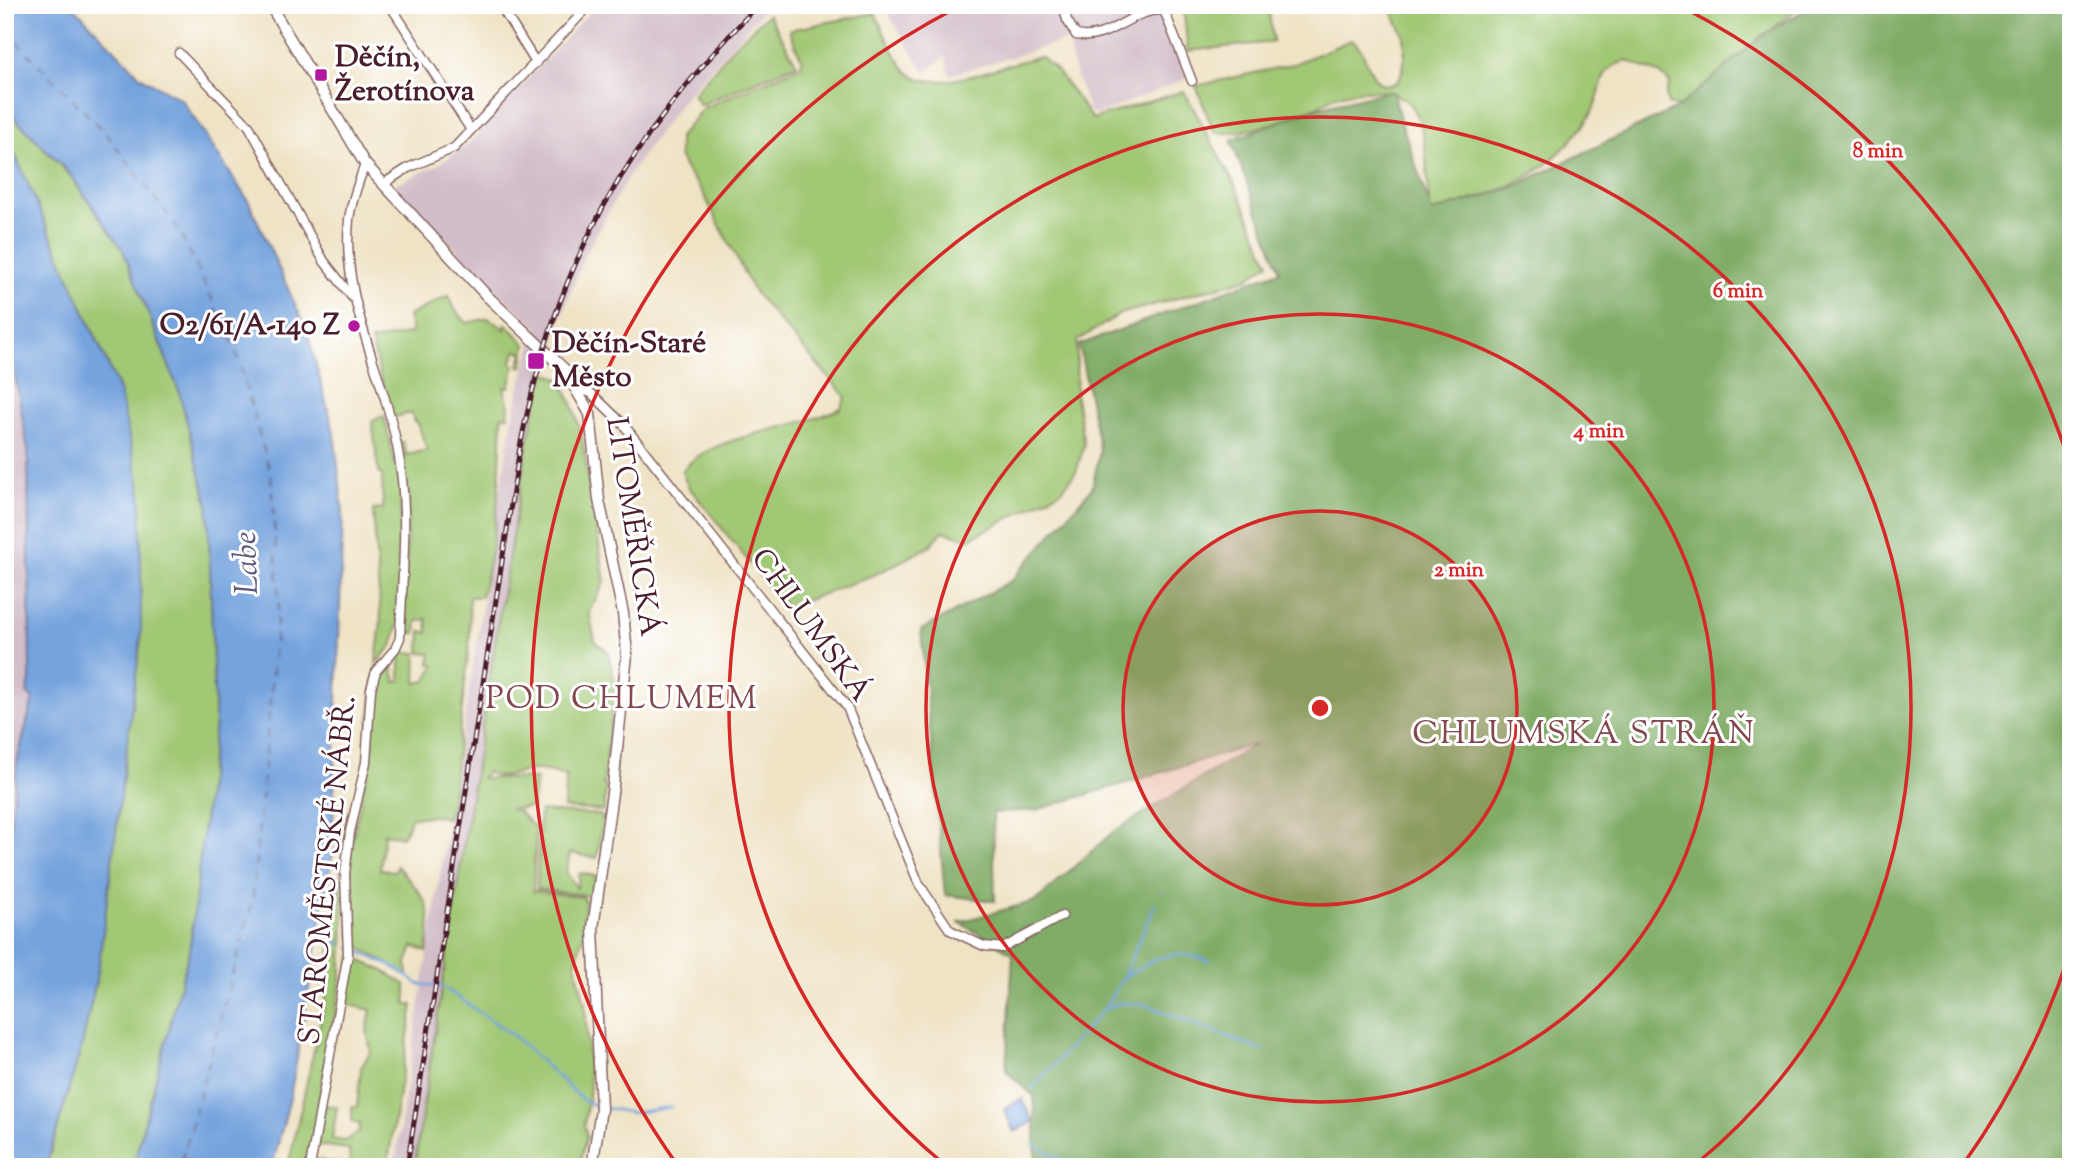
<svg xmlns="http://www.w3.org/2000/svg" width="2076" height="1172" font-family="'Sorts Mill Goudy',serif">
	<style>
		.industrial { fill: #d2bdc8 }
		.green { fill: #a1c874; stroke: #767450; stroke-width: 2 }
		.forest { fill: #80ac66; stroke: #656648; stroke-width: 2 }
		.water { fill: #74a3dd; stroke: #5f6184; stroke-width: 2 }
		.lines { fill: none; stroke-linecap: round; stroke-linejoin: round }
		.stream { stroke: #74a3dd; stroke-width: 2.5 }
		.ferry { stroke: #5d5a7b; stroke-width: 2; stroke-dasharray: 9 7; stroke-linecap: butt }
		.minor-casing { stroke: #846461; stroke-width: 11 }
		.major-casing { stroke: #846461; stroke-width: 13 }
		.minor { stroke: #fff; stroke-width: 8 }
		.major { stroke: #fff; stroke-width: 10 }
		.rail-casing { stroke: #4a1f2b; stroke-width: 5 }
		.rail { stroke: #fff; stroke-width: 2.5; stroke-dasharray: 8; stroke-linecap: butt }
		.ring { fill: none; stroke: #d62828; stroke-width: 3.5 }
		.poi-dot { fill: #b5179e; stroke: #fff; stroke-width: 2.5 }
		.labels { text-anchor: middle; dominant-baseline: central; stroke-width: 6; stroke-linejoin: round; paint-order: stroke }
		.poi-label { font-size: 30px; font-weight: bold; fill: #4a1f2b; stroke: #fff; text-anchor: start }
		.street-label { font-size: 30px; fill: #4a1f2b; stroke: #fff }
		.water-label { font-size: 32px; font-style: italic; fill: #5d5a7b; stroke: #fff }
		.neighbourhood-label { font-size: 32px; letter-spacing: 2px; fill: #82484e; stroke: #fff }
		.centre { fill: #d62828; stroke: #fff; stroke-width: 3.5 }
		.ring-label { font-size: 21px; text-anchor: middle; font-weight: bold; fill: #d62828; stroke: #fff; stroke-width: 6; stroke-linejoin: round; paint-order: stroke }
	</style>
	<rect width="100%" height="100%" fill="#fff"/>
	<filter id="ink" filterUnits="userSpaceOnUse"><feTurbulence type="fractalNoise" baseFrequency=".0143" numOctaves="2"/><feDisplacementMap in="SourceGraphic" scale="14" xChannelSelector="R" yChannelSelector="G"/><feConvolveMatrix kernelMatrix="1 2 1 2 8 2 1 2 1" color-interpolation-filters="sRGB"/></filter>
	<filter id="wash" filterUnits="userSpaceOnUse"><feTurbulence type="fractalNoise" baseFrequency=".00686" numOctaves="4" result="noise"/><feDisplacementMap in="SourceGraphic" scale="28" xChannelSelector="R" yChannelSelector="G"/><feGaussianBlur stdDeviation="1.57" result="paint"/><feColorMatrix in="noise" values="0 0 0 0 0 0 0 0 0 0 0 0 0 0 0 0 0 1.4 0 .05"/><feComposite in="paint" operator="in"/></filter>
	<g filter="url(#wash)">
		<rect width="100%" height="100%" fill="#efe3c5"/>
		<path class="industrial" d="M596,5h172l-84,93 -54,75 -45,81 -35,94 -23,99 -113,720h-20l114,-723 10,-51 19,-66 -33,-29 -111,-113 43,-19 31,-21z
			M883,5h275l30,73 -92,37 -7,-4 -16,-44 -5,-27 -118,35 -5,-19 -20,17z
			M12,354l16,95 3,108 -1,123 -3,13 6,6 -16,63 -12,116v-523z"/>
		<path class="green" d="M1183,5h85l5,37 -85,9z
			M1390,5h410v1l-121,101 -11,-3 -2,-9 4,-12 -9,-9 -34,-13c-30,6 -23,27 -34,49 -4,9 -12,19 -19,27 -39,47 -85,58 -141,76l-3,-2c-3,-29 -2,-70 -13,-96 -12,-30 -56,-27 -81,-19 -8,2 -12,8 -19,11 -19,9 -84,32 -103,25l-18,-46 98,-22 57,-24c19,8 16,55 45,43 9,-9 10,-34 8,-46 -2,-10 -11,-19 -14,-32z
			M875,13c9,18 18,42 31,57 26,30 103,-10 135,-13l17,15 34,47 92,-28 53,98 32,74 -23,16 -126,35 -43,27 -1,56 8,48 -8,27 -15,19 -92,48 -26,-8 -14,16 -53,27 -90,34 -98,-122 -6,-14c22,-37 119,-43 159,-64l5,-11 -92,-105 -52,-101 -16,-21 -7,-14v-19l24,-29 98,-42 1,-6 -13,-30z
			M768,14l29,50 -97,41 -7,-11 42,-49z
			M5,108l64,66 54,76 56,141 29,113 7,219 -25,225 -57,219h-87l36,-122 16,-74 21,-581 -114,-258z
			M449,295l6,15 12,13 21,-5 17,11 1,-5 20,20 -3,23 -4,-1 4,-13 -6,-3 -6,13 4,2 -6,22h-5l5,20 -1,9h-6c-2,61 -4,121 -21,181h-12l1,41 -19,169 -4,11 -8,-2 -27,1 -10,20 -18,-4 -4,37 15,1 2,-5c31,38 37,35 30,86l-14,-6 -6,17 1,13 -46,-27 -11,-12 -1,-87 23,-104 -4,-20 5,-46 14,-18h3l5,20 4,-1v-29l17,1 -1,30 10,-2 9,-16 -5,-1 1,-10 -11,-1 1,-22 7,2 -1,-14 -10,2 -1,12 -13,-1 6,-143 -12,-45 6,-2 4,13 20,-5 -10,-29 -3,1 -3,-9 -20,5 -20,-77 41,-8 -4,-17z
			M543,371l17,8 12,24 9,30 24,149 -16,29 6,30 13,11 7,31 -12,102 3,1 -2,25 -40,-3 2,-31h3c-10,-2 -23,-8 -33,-7 -17,0 -33,13 -49,2l-6,6 55,1 -4,28 -22,2 8,2 18,18 -3,62 50,6 2,4 -1,31 -9,32 10,40 5,84 -6,37 3,11 -9,31h-164l87,-563 26,-157z
			M384,416l17,71 -2,135 -7,24 -16,17 5,-42 -8,-111 10,-1 -1,-35h-3l-7,-53z
			M540,811l60,4 3,4 -6,39 -27,-5 -4,19 11,16 3,-15 15,3 -3,20 -55,-7z
			M341,868l3,55 -3,59 -34,185h-19l37,-167z
			M352,957l30,13 24,15v20h7l-26,162h-75l1,-8 37,6 -1,-16 -33,-4 9,-40 12,2 -5,32 13,2 14,-9 1,-8 -8,-2v-15h5l4,-39 10,-17 -4,-20 4,-21 -28,-7z"/>
		<path class="forest" d="M1813,5h258v1162h-1035l-2,-71 -28,-25 7,-117 -54,-32 77,-21 77,-69 143,-88 -220,66 -43,3 2,88 -50,-6 -24,-265 90,-49 81,-93 8,-37 -21,-106 201,-74 -49,-131 81,-31 77,-18 5,2 6,26 32,93 79,-24 168,-81 84,-72z"/>
		<path class="water" d="M5,5h67l68,71 42,24 67,102 58,129 27,101 9,80 -11,345 -42,241 -18,69h-139l57,-219 25,-225 -7,-219 -29,-113 -56,-141 -54,-77 -64,-65z
			M5,132l114,258 22,102v145l-43,334 -16,74 -36,122h-41v-289l12,-116 16,-63 -6,-6 3,-13 -2,-231 -23,-132z
			M1022,1099l11,23 -19,10 -10,-23z"/>
		<g class="lines">
			<path class="stream" d="M1161,892v-1
				M316,932l25,12
				M350,948l48,21 20,15 25,3 71,49 70,65 15,6
				M1123,978c33,-21 49,-31 87,-17
				M1106,1009l13,-6 25,1 120,47
				M1032,1089l72,-80 19,-31 32,-74
				M605,1108l28,5 38,-6
				M1033,1144l42,23"/>
			<path class="ferry" d="M5,30l104,107 70,93 56,118 36,127 8,125 -27,304 -72,263"/>
		</g>
	</g>
	<g filter="url(#ink)">
		<g class="lines">
			<g class="minor-casing">
				<path id="minor" d="M390,5l81,125
					M500,5l36,58
					M1063,5l4,15 9,15c33,8 55,-27 88,-25l28,71
					M179,53l70,73 75,135 28,36
					M383,184l25,-16 46,-20 136,-143
					M579,389l12,4 32,31 224,283 72,177 31,46 34,16 19,2 59,-32
					M310,1167l38,-213 -3,-80 5,-42 16,-70 5,-73 5,-18 19,-22 5,-11c2,-60 9,-122 -1,-181 -13,-81 -58,-153 -50,-237 2,-19 10,-38 16,-56"/>
			</g>
			<g class="major-casing">
				<path id="major" d="M270,5l95,159 122,132 78,74 25,44 9,86 24,113 4,41 -14,132 -20,142 8,181 -9,58"/>
			</g>
			<use href="#minor" class="minor"/>
			<use href="#major" class="major"/>
			<g class="rail-casing">
				<path id="rail" d="M407,1167l113,-720c38,-190 105,-303 238,-442"/>
			</g>
			<use href="#rail" class="rail"/>
		</g>
	</g>
	<circle cx="1320" cy="708" r="197" fill="#d62828" fill-opacity=".12"/>
	<g class="ring">
		<circle cx="1320" cy="708" r="197"/>
		<circle cx="1320" cy="708" r="394"/>
		<path d="M944 1164A591 591 0 1 1 1696 1164"/>
		<path d="M2070 952A789 789 0 0 1 1962 1166M678 1166A789 789 0 0 1 956 8M1684 8A789 789 0 0 1 2070 464"/>
	</g>
	<g class="poi-dot">
		<rect x="314" y="68" width="14" height="14" rx="3.5"/>
		<circle cx="354" cy="326" r="7"/>
		<rect x="527" y="352" width="18" height="18" rx="3.5"/>
	</g>
	<g class="labels">
		<g class="poi-label">
			<text x="335" y="58">Děčín,<tspan x="335" dy="34">Žerotínova</tspan></text>
			<text x="340" y="326" text-anchor="end">O2/61/A-140 Z</text>
			<text x="552" y="344">Děčín-Staré<tspan x="552" dy="34">Město</tspan></text>
		</g>
		<g class="street-label">
			<text transform="translate(632 527) rotate(81)">LITOMĚŘICKÁ</text>
			<text transform="translate(810 626) rotate(54)">CHLUMSKÁ</text>
			<text transform="translate(329 870) rotate(-84)">STAROMĚSTSKÉ NÁBŘ.</text>
		</g>
		<g class="water-label">
			<text transform="translate(248 563) rotate(-92)">Labe</text>
		</g>
		<g class="neighbourhood-label">
			<text x="622" y="700">POD CHLUMEM</text>
			<text x="1584" y="735">CHLUMSKÁ STRÁŇ</text>
		</g>
	</g>
	<circle cx="1320" cy="708" r="10" class="centre"/>
	<g class="ring-label">
		<text x="1878" y="157">8 min</text>
		<text x="1738" y="297">6 min</text>
		<text x="1599" y="437">4 min</text>
		<text x="1459" y="576">2 min</text>
	</g>
	<rect width="2076" height="1172" fill="none" stroke="#fff" stroke-width="28"/>
</svg>
